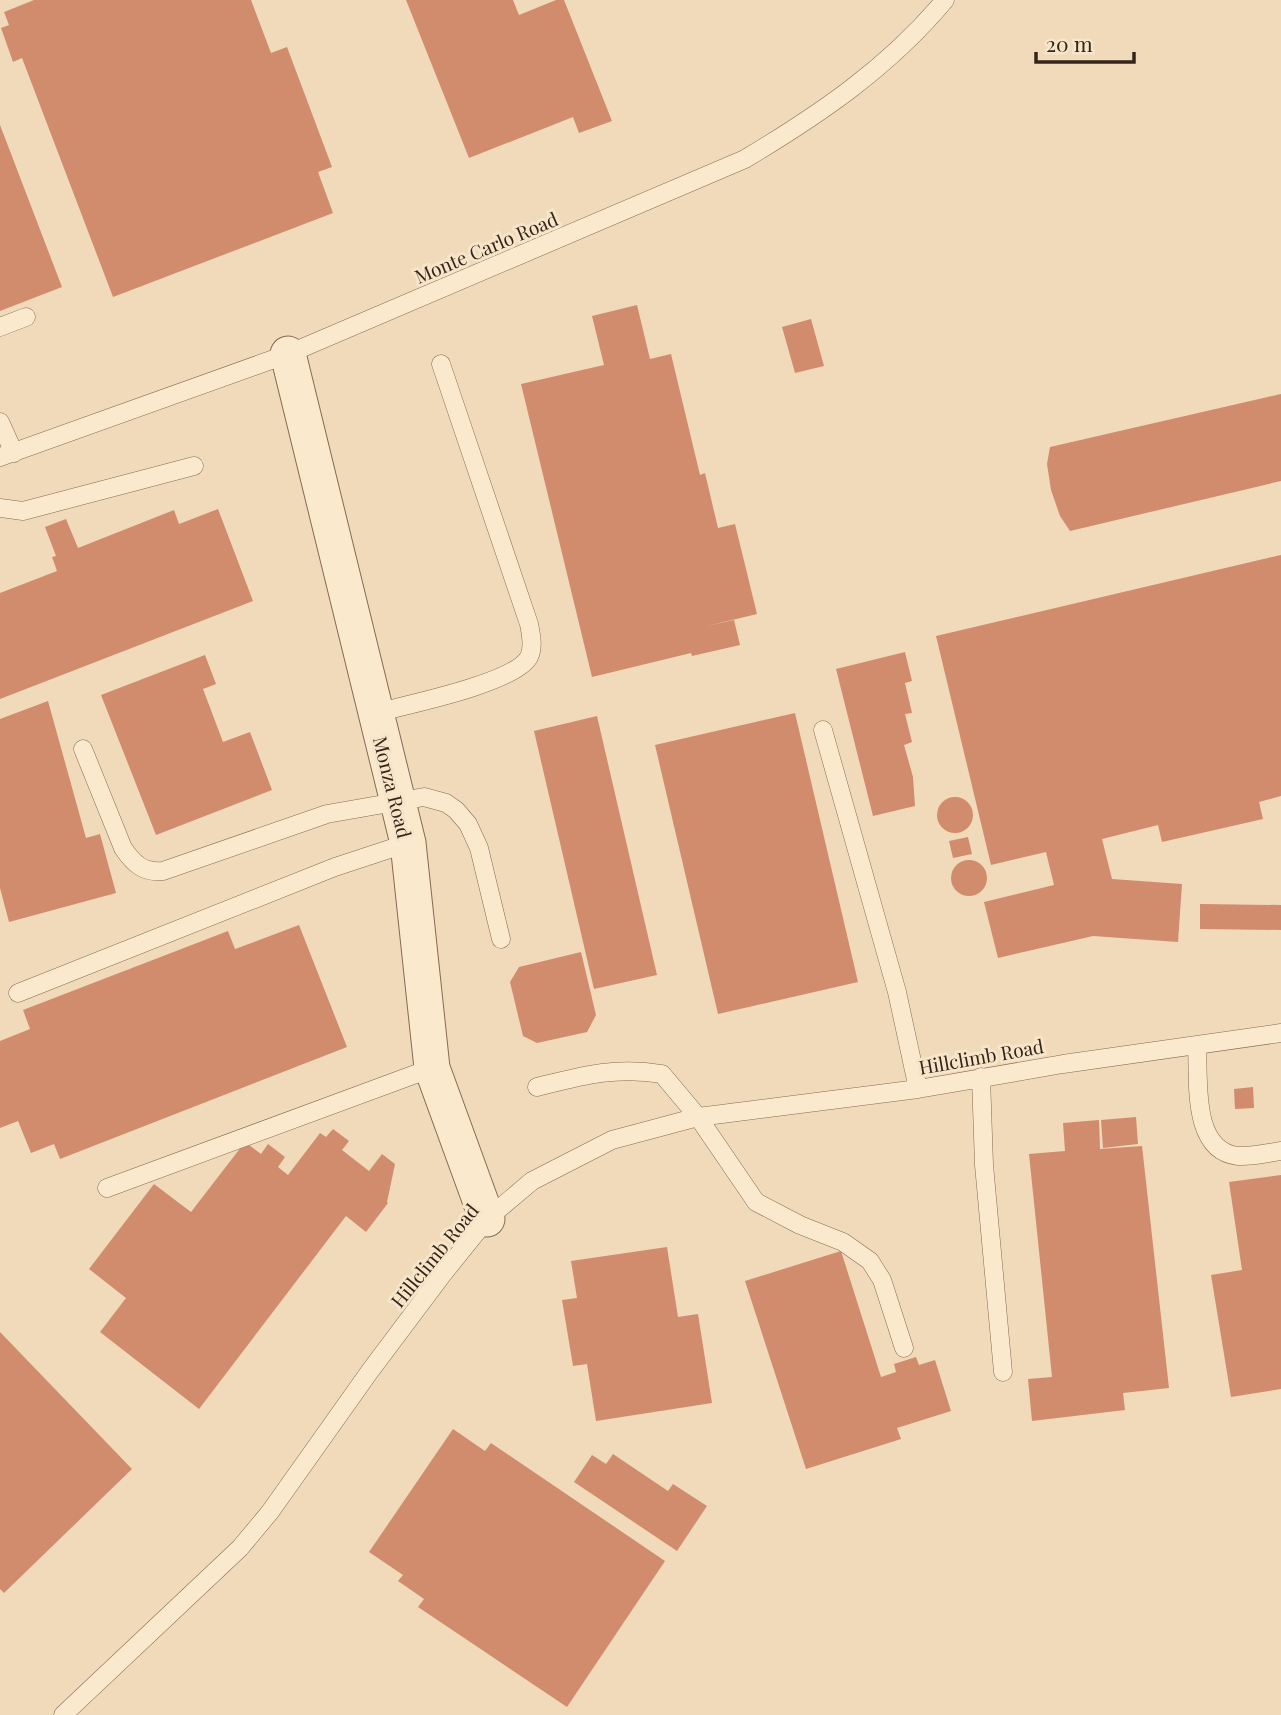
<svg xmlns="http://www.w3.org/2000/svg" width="1281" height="1715" font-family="'Playfair Display',serif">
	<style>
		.building { fill: #d18c6d }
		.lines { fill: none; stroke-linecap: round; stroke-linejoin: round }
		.lane-casing { stroke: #876a54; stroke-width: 19 }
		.street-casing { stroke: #876a54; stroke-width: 37 }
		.lane { stroke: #fbe9cd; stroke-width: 18 }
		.street { stroke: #fbe9cd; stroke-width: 35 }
		.labels { text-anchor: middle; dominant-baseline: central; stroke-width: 6; stroke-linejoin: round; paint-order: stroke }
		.street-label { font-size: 19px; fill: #35241a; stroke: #f7e5ca }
	</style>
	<rect width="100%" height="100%" fill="#f0daba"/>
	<path class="building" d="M34,0h217l20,53 16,-6 45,120 -14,5 15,41 -220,84 -91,-239 -9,4 -12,-34 8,-3 -5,-13z
		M406,0h107l6,15 37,-15h8l48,121 -33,12 -6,-16 -104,41z
		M0,125l62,162 -62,24z
		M637,305l13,54 21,-5 29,121 5,-2 13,55 17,-4 22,90 -54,13 31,-7 6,25 -48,11 -1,-3 -99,24 -71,-293 83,-19 -12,-49z
		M811,319l13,47 -29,7 -13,-46z
		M1281,394v87l-211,50 -10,-15 -9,-26 -4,-26 3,-17z
		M218,509l35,92 -253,98v-106l57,-22 -5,-14 4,-1 -11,-29 21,-8 12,29 96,-38 5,14z
		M1281,555v241l-22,6 4,17 -101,23 -4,-17 -56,14 10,40 70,5 -4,58 -85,-6 -95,22 -14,-56 70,-17 -8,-33 -55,13 -55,-229z
		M905,652l7,29 -7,2 7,30 -7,1 7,28 -8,3 9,32 2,29 -42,10 -37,-147z
		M205,655l11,29 -13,5 20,53 27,-10 22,58 -116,45 -55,-140z
		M48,701l38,137 14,-4 16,59 -107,29 -9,-34v-169z
		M795,713l63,269 -140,32 -63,-269z
		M597,716l60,259 -63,14 -60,-258z
		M937 815a18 18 0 1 1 36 0a18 18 0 1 1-36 0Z
		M968,837l4,17 -19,4 -4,-17z
		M951 878a18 18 0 1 1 36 0a18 18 0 1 1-36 0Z
		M1200,904l81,1v25l-81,-1z
		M299,925l48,122 -287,112 -6,-15 -23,9 -13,-32 -18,7v-87l30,-12 -7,-19 205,-79 7,18z
		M581,952l15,63 -9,17 -50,11 -14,-7 -13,-54 9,-15z
		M1253,1087l1,21 -19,1 -1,-20z
		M1136,1117l2,27 -35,4 -2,-28z
		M1099,1120l1,29 42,-3 27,242 -46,5 2,17 -93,11 -4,-42 24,-2 -23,-223 36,-3 -2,-28z
		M333,1129l16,12 -7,9 27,21 13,-17 13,10 -8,38 1,1 -22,29 -20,-16 -147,193 -99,-77 26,-34 -37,-29 65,-85 37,28 54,-70 16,12 7,-10 17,13 -7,10 10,8 32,-42 6,4z
		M1281,1175v214l-50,8 -20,-122 31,-5 -13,-88z
		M667,1247l11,70 20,-3 14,89 -116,18 -9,-57 -14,2 -11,-66 15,-2 -6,-37z
		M841,1251l40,126 15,-5 -2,-8 22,-7 3,8 16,-5 16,51 -54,17 4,11 -95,30 -61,-188z
		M0,1332l132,137 -128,124 -4,-4z
		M453,1429l32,22 6,-8 174,118 -98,146 -149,-100 6,-8 -26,-18 5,-6 -34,-23z
		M613,1454l55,37 5,-7 34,22 -30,45 -103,-69 18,-27 14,9z"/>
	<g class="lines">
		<g class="lane-casing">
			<path id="lane" d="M0,327l26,-10
				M0,422l14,31
				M0,457l288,-103 457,-195c75,-45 143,-91 200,-159
				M0,508l23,3 171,-45
				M375,713c31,-8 140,-30 154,-56 5,-10 2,-23 0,-33l-88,-260
				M823,730l74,262 21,97
				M83,749l40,99c10,15 20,25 40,23l164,-57 97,-17 22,6 10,7 12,14 11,24 22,91
				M18,993l317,-126 73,-24
				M1197,1045c2,35 -6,106 41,111 14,1 29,-3 43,-5
				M981,1077l3,88 19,207
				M537,1087c44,-11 78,-21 125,-13l36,43 58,85 44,23 43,17 27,19 12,19 22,68
				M107,1188l325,-120
				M63,1715l177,-167 30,-36 100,-141 72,-96 45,-56 45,-38 80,-41 86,-23 220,-28 145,-25 218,-31"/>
		</g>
		<g class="street-casing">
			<path id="street" d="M288,354l120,489 24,225 55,151"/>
		</g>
		<use href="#lane" class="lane"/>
		<use href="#street" class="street"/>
	</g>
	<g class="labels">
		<g class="street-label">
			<text transform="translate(486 247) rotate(-23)">Monte Carlo Road</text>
			<text transform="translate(393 787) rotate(76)">Monza Road</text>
			<text transform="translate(981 1056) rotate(-10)">Hillclimb Road</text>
			<text transform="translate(434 1255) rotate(-51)">Hillclimb Road</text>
		</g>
	</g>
	<path d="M1036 52v10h98v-10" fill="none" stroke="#35241a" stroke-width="3.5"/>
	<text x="1046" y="52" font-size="21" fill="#35241a" stroke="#f7e5ca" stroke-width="5" paint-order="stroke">20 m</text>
</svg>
